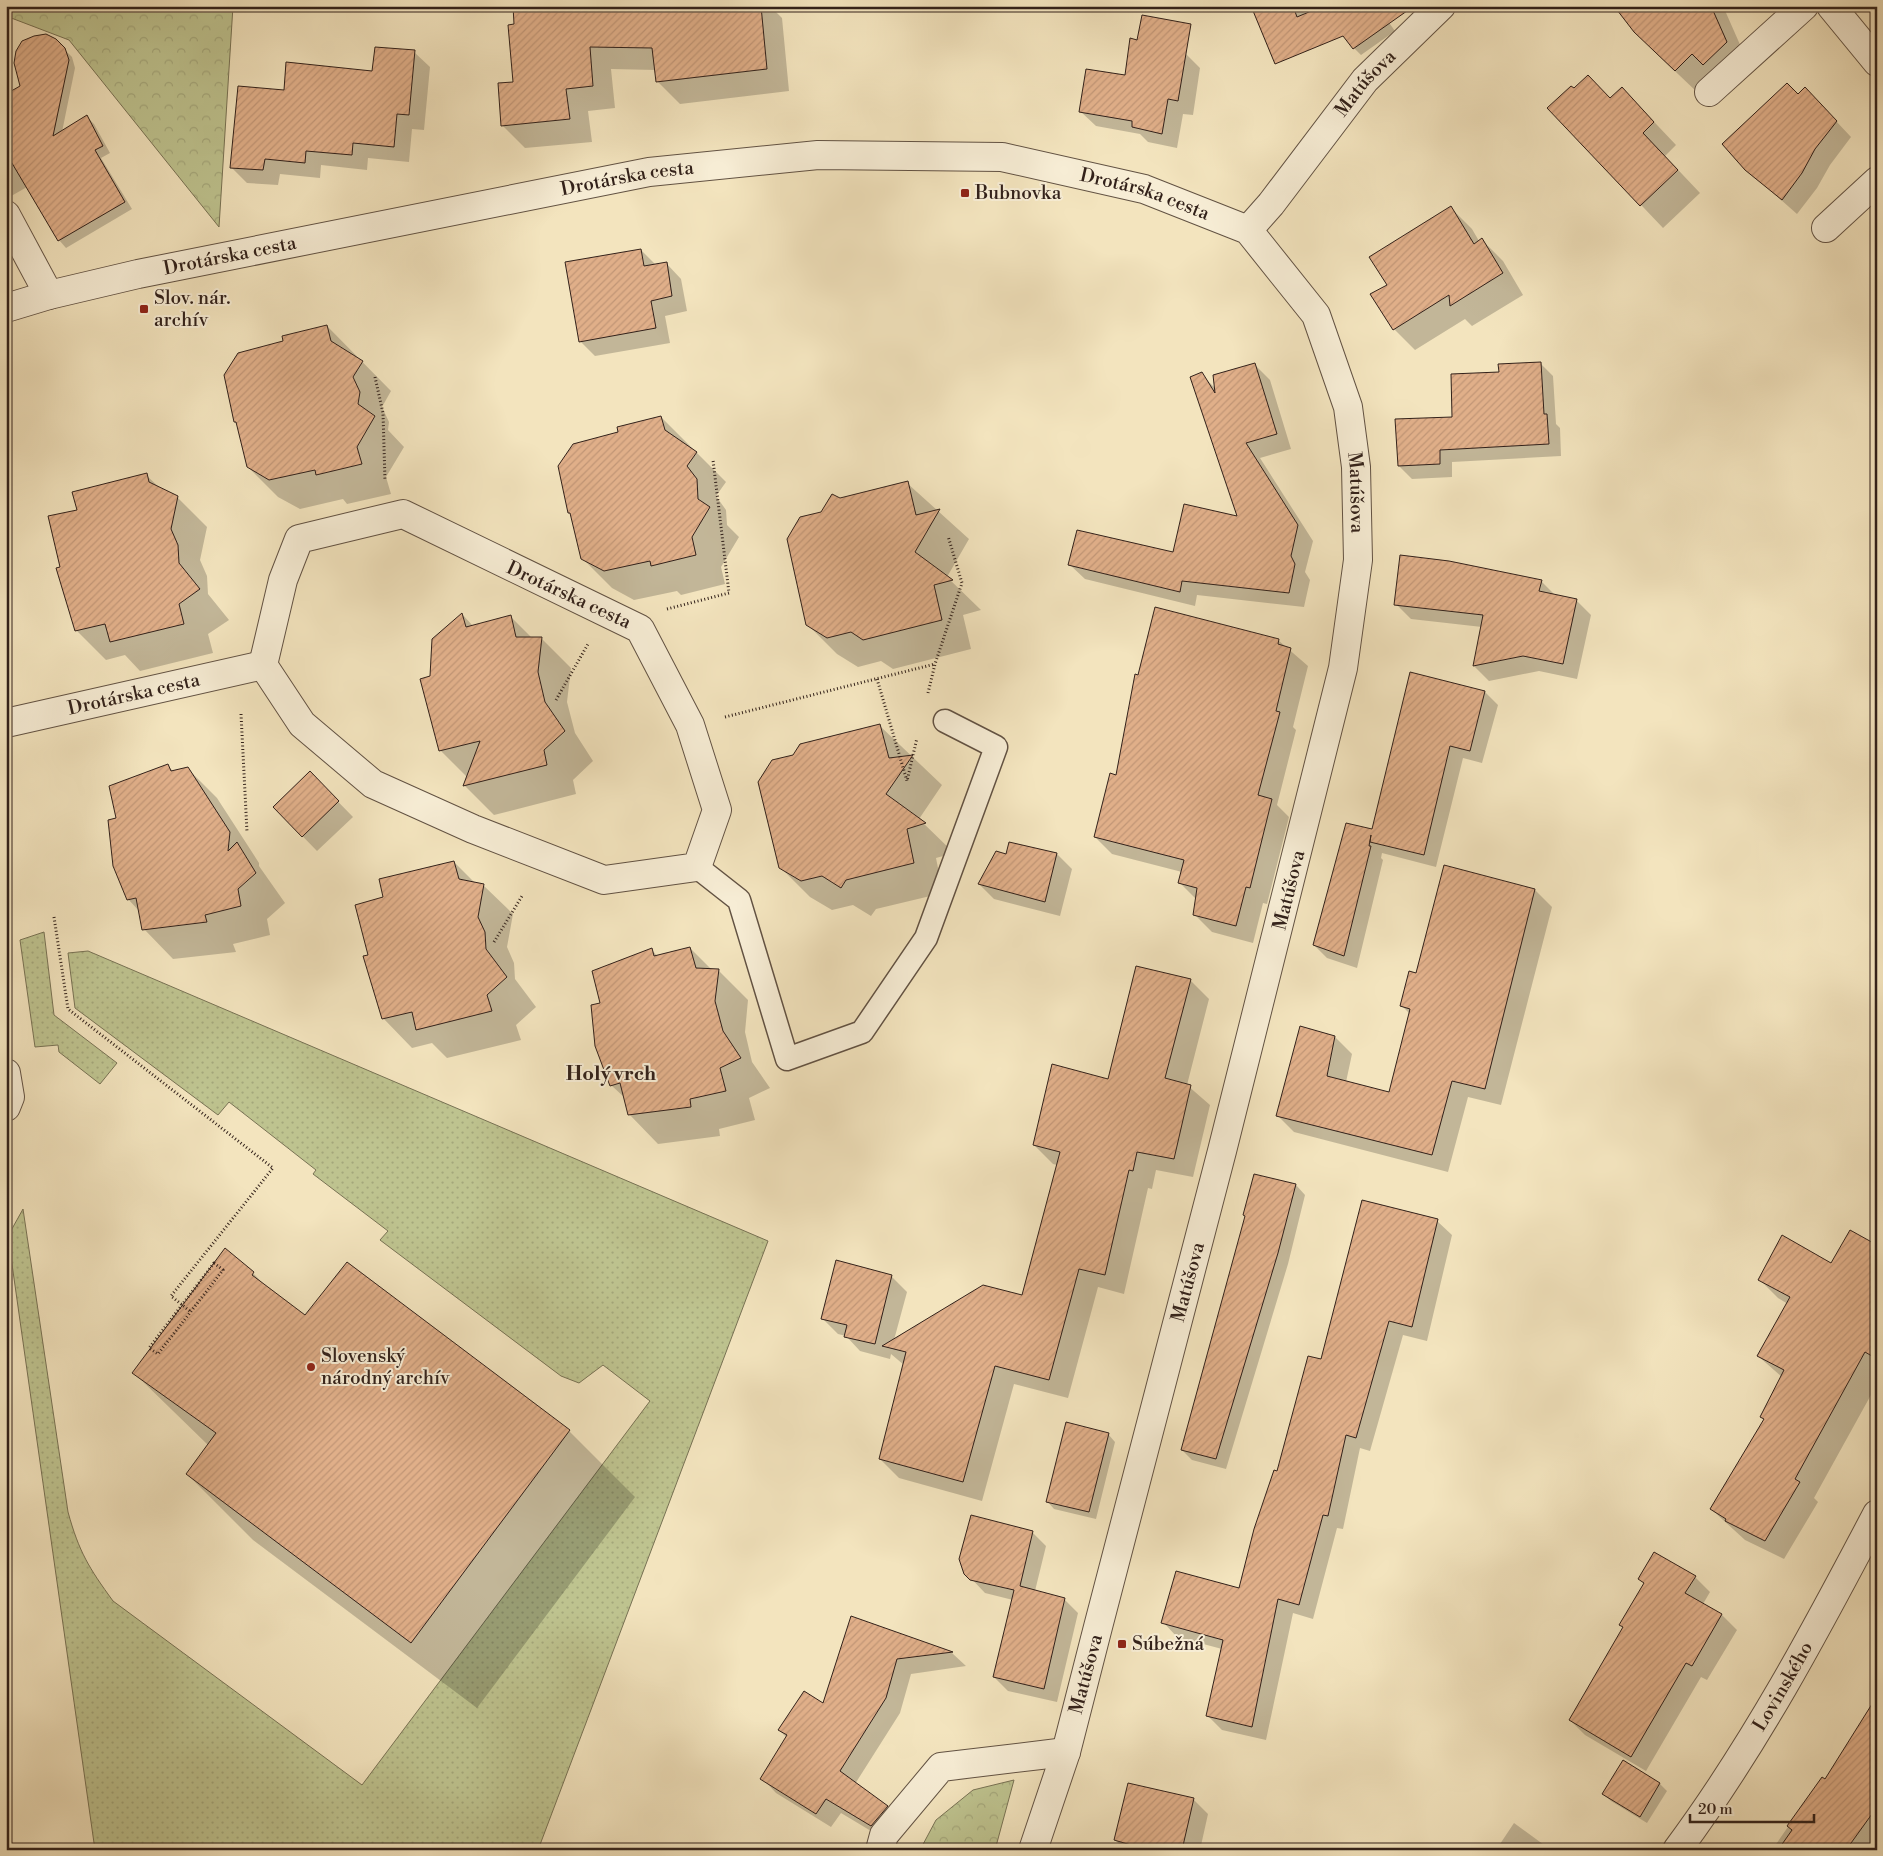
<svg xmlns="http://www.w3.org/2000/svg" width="1883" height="1856" font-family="'Libre Bodoni',serif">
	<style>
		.grass { fill: url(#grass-dots); stroke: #787254 }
		.forest { fill: url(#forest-crowns); stroke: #787254 }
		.shadow { fill: #0003 }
		.building { fill: url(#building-hatch); stroke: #32211a }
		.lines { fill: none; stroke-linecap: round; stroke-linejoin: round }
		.service-casing { stroke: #625243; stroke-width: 25 }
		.minor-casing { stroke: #625243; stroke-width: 30 }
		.tertiary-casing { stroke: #625243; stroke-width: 30 }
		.path { stroke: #32211a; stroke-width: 3; stroke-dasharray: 1 2.5; stroke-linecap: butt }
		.service { stroke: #f7edd5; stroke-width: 22 }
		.minor { stroke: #f7edd5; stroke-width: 28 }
		.tertiary { stroke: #f7edd5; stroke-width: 28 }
		.poi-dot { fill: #8f2418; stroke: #f7edd5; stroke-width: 2 }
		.labels { text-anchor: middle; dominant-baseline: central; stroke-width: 4; stroke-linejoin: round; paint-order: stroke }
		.street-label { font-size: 19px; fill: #32211a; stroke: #f7edd5 }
		.poi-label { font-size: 19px; fill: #32211a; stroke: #f7edd5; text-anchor: start }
		.neighbourhood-label { font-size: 20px; font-weight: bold; fill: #32211a; stroke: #f7edd5 }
	</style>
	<defs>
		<pattern id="grass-dots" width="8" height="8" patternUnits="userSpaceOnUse" patternTransform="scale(1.25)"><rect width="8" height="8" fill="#bec38f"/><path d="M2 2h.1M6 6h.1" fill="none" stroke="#a4a77b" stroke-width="1.8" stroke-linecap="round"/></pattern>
		<pattern id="forest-crowns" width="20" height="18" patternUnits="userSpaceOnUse" patternTransform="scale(1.25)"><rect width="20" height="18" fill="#bec38f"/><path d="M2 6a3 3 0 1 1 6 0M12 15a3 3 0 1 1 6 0" fill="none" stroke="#a4a77b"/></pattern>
		<pattern id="building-hatch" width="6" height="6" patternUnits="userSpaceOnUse" patternTransform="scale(1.25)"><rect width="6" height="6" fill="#e0af89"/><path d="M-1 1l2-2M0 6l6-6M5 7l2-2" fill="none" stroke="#c19676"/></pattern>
	</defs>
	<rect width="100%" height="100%" fill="#f3e4be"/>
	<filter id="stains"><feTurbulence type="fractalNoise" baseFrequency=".004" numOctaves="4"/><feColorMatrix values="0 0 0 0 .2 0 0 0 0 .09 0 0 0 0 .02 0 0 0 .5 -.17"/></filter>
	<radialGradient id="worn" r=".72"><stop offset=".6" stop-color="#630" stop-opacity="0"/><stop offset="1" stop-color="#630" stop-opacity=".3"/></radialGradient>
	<path class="grass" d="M44,932l10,83 63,48 -17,21 -41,-32 -1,-7 -23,2 -15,-107z
		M88,951l680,290 -230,609h-443l-87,-614 15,-27 45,303c11,40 21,56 45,89l249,184 288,-384 -47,-36 -24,18 -18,-7 -181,-136 8,-9 -75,-57 3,-4 -87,-68 -11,13 -143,-107 -7,-55z"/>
	<path class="forest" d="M6,6h227l-14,221 -150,-187 -63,-24z
		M1014,1780l-19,70h-75l16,-30 37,-30z"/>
	<path class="shadow" d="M629,6h141l12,12 7,73 -109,13 -23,-23 -1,-11 -45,-1 4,39 -27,3 4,31 -67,6 -22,-22 11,-43z
		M1252,6h49l13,33z
		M1377,6l18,25 -34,24 -7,-7z
		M1616,6h107l26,59 -51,28 -40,-38z
		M55,40l17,17 3,11 -13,64 25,-15 7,7 16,29 -9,5 31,51 -66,39 -7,-8 -32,-53 -21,12v-104l15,-8z
		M414,52l16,15 -6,63 -12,-1 -3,33 -41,-4 -1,12 -46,-5 -1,13 -40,-4 -2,11 -31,-2 -15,-15 53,-76 89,-20z
		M1185,53l15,15 -7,47 -10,-1 -6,34 -29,-6 -8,-8 -44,-8 -16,-15 46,-35z
		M1622,88l54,57 -11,11 35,37 -37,35 -114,-120 25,-18 37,9z
		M1798,96l22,8 31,33 -21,28 -13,23 -20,26 -51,-45z
		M1451,208l21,21 7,12 3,-1 21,21 20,34 -51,31 -7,-7 -50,31 -21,-21 -5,-43z
		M641,250l15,15 10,-2 15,16 6,32 -22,5 5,27 -75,13 -15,-15z
		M327,326l64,65 -9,16 7,15 -1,8 16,17 -18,30 5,17 -44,10 -4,-5 -43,10 -22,-12 -30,-30 -11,-42 -2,-3 49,-80z
		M1540,363l13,13 3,48 4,4 1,28 -109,6v15l-40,2 -13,-13 101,-93z
		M1254,364l16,16 21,69 -31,9 53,83 -8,31 5,8 -6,27 -107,-12 -2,11 -110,-27 -16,-15 105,-10 65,-36 -38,-144 14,14z
		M661,417l65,65 -10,14 10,14 1,15 12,12 -18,30 4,17 -44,11 -4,-4 -43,9 -22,-12 -30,-30 -10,-43 -3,-2 51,-80z
		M146,475l15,14 16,8 30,30 -7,33 7,16 1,18 21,26 -21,14 5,19 -73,18 -15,-16 -19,5 -30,-30 -15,-62 17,-57z
		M907,483l62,56 -22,38 34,33 -18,5 8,34 -78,20 -12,-8 -23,6 -21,-13 -30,-30 15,-111z
		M1541,581l15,15 20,4 15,15 -14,64 -38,-8 -50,10 -15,-15 8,-39 -71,-8 -15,-15z
		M462,614l11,12 38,-9 22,22 8,-1 30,30 -4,34 8,31 18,28 -20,19 3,14 -82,21 -29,-29 3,-8 -28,-28 -9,-73z
		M1278,640l30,26 -15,61 3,3 -19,75 12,12 -22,87 -4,-1 -10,40 -41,-11 -17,-17 2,-15 -18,-18 3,-10 -70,-18 -17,-17 22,-61z
		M1411,674l74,18 13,13 -16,58 -19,-5 -27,109 -54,-14 -1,5 2,2 -26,108 -30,-10 -13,-13 59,-114z
		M880,726l62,59 -23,34 35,34 -18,5 7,35 -67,16 -5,7 -18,-11 -21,5 -22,-13 -30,-30 14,-111z
		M167,765l6,6 14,-3 30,30 42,65v3l26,37 -18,16 3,16 -37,9 3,8 -63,7 -29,-30 -4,-17 -12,-13 -10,-80z
		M310,773l43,44 -36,34 -43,-44z
		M1057,854l15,15 -12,47 -66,-17 -15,-15 28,-29z
		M454,862l21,21 8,2 30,29 -6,33 7,16 1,16 21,28 -20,18 5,15 -74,18 -15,-15 -20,5 -29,-30 -14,-62 16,-58z
		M1535,890l17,17 -51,198 -33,-8 -20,75 -154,-40 -16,-16 22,-88 35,9 17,17 -6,28 44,11 20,-79 -8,-8 15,-32z
		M690,948l22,22 7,1 29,29 -3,32 7,30 18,26 -21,10 6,22 -36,9 1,7 -62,8 -29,-30 -4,-16 -14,-13 -9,-81 50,-54 6,7z
		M1190,980l19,19 -22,86 23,20 -17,72 -37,-7 -4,19 -4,-1 -24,106 -26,-7 -30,111 -54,-14 -32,117 -83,-23 -19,-19 24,-94 -13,-11 -1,5 -30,-8 -14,-15 -8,-2 -15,-15 68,-43 16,16 -13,48 129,-44 34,-131 -4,-1 -19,-19 75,-65z
		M1296,1185l9,10 -17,69 -62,205 -34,-9 -10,-10 64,-233z
		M1437,1221l15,14 -25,106 -24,-6 -33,116 -10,-3 -17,81 -6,-1 -24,91 -20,-6 -27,127 -44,-10 -14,-14 14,-67 -45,-12 -14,-15 77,-33 38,-117 44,-111z
		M1877,1246v138l-63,114 4,4 -34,57 -39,-19 -34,-31 54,-89 -4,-4 21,-39 -24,-21 30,-52 -10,-6 -19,-19 73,-15z
		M253,1273l15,16 37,28 264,114 66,66 -158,211 -224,-168 -66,-66 21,-29 -74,-72z
		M1108,1434l7,8 -19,77 -42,-10 -7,-8z
		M1032,1532l14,14 -11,45 29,8 14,14 -21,89 -49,-11 -14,-14 19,-77 -28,-7 -19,-20z
		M1695,1577l15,15 -7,12 19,11 15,15 -30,50 -6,-3 -55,94 -61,-36 -15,-15 54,-93 21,-43 -5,-5z
		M852,1618l100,35 14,13 -55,8 -11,39 -45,71 32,23 15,14 -16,19 -45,-27 -10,14 -55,-34 -14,-15 25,-40 -8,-8 45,-25z
		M1877,1699v143l-6,8h-99l50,-72 3,3z
		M1660,1784l7,7 -20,32 -36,-22 -8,-7z
		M1193,1799l15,15 -8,36h-75l-10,-10z
		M1514,1823l37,27h-55z"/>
	<path class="building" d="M513,6h248l6,63 -111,13 -4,-34 -62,-1 3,39 -27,3 4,30 -69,7 -3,-43 15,-1 -5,-57 6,-1z
		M1251,6h42l4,11 26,-11h91l-61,43 -10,-13 -68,28z
		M1614,6h97l16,36 -24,23 -11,-11 -17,17 -41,-39z
		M1142,15l49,9 -13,77 -10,-2 -6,35 -30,-7v-6l-53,-9 7,-43 39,6 5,-37 7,2z
		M46,34l10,5 9,9 4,12 -16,76 34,-21 16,31 -8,4 30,52 -67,39 -52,-88v-59l14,-8 -6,-23 2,-12 6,-10 12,-5z
		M375,47l40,3 -6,65 -12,-1 -3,33 -41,-4 -1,12 -46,-4 -1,12 -40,-4 -2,11 -33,-2 8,-82 46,4 2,-28 86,9z
		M1588,75l22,23 12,-11 32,35 -11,11 35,37 -38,36 -93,-98 24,-22 3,2z
		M1787,83l11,11 7,-7 32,34 -22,28 -13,24 -20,27 -37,-30 -23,-26z
		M1451,206l23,38 8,-6 21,35 -53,33 -1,-11 -56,35 -23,-36 17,-9 -18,-28z
		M641,249l3,17 23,-4 5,34 -21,5 5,27 -77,14 -14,-80z
		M327,325l4,16 32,20 -10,16 7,15 -2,12 17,12 -18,31 5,17 -46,11 -1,-5 -46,10 -22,-13 -11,-45h-2l-10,-47 14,-22 45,-12 -1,-5z
		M1541,362l3,52h3l2,30 -109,6v14l-42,2 -3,-47 57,-2 -1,-43 48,-2 -1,-8z
		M1255,363l22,71 -31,9 52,82 -7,31 4,8 -6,29 -107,-12 -2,11 -112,-27 9,-35 96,22 11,-48 53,12 -47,-139 12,-5 13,21 -2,-18z
		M661,416l4,14 32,22 -10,14 10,13 1,20 12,8 -18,30 4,18 -45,11 -1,-5 -46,10 -23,-12 -11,-46h-2l-10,-47 15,-22 45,-12 -1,-5z
		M147,473l2,9 29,14 -7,33 7,16 1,18 21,26 -21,15 5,20 -74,18 -5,-18 -30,7 -19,-63 4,-1 -12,-51 29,-6 -5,-18z
		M908,481l8,34 24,-6 -25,43 38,28 -19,5 8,35 -79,20 -12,-8 -24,6 -21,-13 -19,-86 13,-22 21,-5 11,-18 8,4z
		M1400,555l49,6 93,19 -3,11 38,8 -14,65 -40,-8 -50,10 10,-51 -89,-10z
		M1155,607l124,32 -1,5 13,4 -15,63 4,1 -22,83 14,4 -22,89 -4,-1 -10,39 -43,-11 4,-27 -19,-5 6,-23 -90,-23 16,-64 6,2 19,-101 3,1z
		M462,613l4,14 45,-12 5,22h26l-4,35 7,30 20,29 -21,19 3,15 -84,21 17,-45 -41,10 -19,-72 10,-3 2,-37z
		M1410,672l75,19 -15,60 -20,-5 -26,109 -54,-13 1,-7 -2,11h2l-27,110 -31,-11 33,-122 26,6z
		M880,724l9,34 24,-3 -27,39 40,29 -19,6 7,34 -68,17 -5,8 -19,-12 -21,5 -22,-13 -21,-86 14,-22 21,-5 7,-11z
		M168,764l3,7 17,-4 42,65 -2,19 9,-9 19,31 -18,16 3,17 -36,9 2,7 -65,8 -6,-32 -9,2 -14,-34 -5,-46 8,-2 -7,-32z
		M310,771l29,30 -37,36 -29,-30z
		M1009,842l48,11 -12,49 -67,-18 18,-33 10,3z
		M454,861l5,18 25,5 -6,33 7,15 1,17 21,28 -20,18 5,16 -76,19 -4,-18 -30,7 -19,-63 5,-1 -13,-50 28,-8 -4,-18z
		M1444,865l91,24 -50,200 -33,-8 -20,74 -156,-39 24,-90 35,10 -8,40 62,16 21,-83 -10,-3 9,-35 7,2z
		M690,947l6,21 23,1 -4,32 8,30 18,27 -21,10 6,23 -36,8 1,8 -63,8 -8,-32 -10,3 -15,-40 -4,-41 9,-2 -8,-32 60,-23 2,8z
		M1136,966l55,13 -26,99 26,7 -17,74 -37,-7 -4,19 -4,-1 -24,105 -26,-6 -30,111 -54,-14 -32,116 -84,-23 27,-107 -24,-6 101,-61 39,10 38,-143 -27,-7 19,-81 56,15z
		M1254,1174l42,10 -18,69 -62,206 -35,-9 64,-234 -2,-1z
		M1362,1200l76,19 -26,108 -23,-6 -33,117 -10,-3 -18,81 -5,-1 -24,90 -21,-6 -26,128 -46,-11 17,-76 -62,-17 15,-52 63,17 15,-59 20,-59 3,1 31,-115 13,3z
		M1850,1230l27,15v114l-12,-7 -70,127 5,3 -35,59 -40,-20 1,-2 -16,-10 54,-90 -4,-2 24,-47 -27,-14 33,-59 -32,-17 24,-45 49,28z
		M225,1248l29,24 -2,3 53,40 42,-53 223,168 -159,213 -225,-169 30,-41 -84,-60z
		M836,1260l56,15 -17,69 -31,-7 3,-12 -26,-6z
		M1066,1422l43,11 -20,79 -43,-10z
		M971,1515l62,16 -13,55 45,12 -21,91 -51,-12 21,-87 -44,-10 -6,-6 -5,-15z
		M1654,1552l42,24 -11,17 37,21 -30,52 -6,-3 -55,94 -62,-37 54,-93 -4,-2 25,-42 -6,-4z
		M851,1616l102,36 -56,7 -11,39 -46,73 48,35 -17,20 -45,-27 -10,15 -56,-35 27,-44 -9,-5 26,-39 19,12z
		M1877,1696v111l-31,43h-68l14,-20 -5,-4 35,-49 3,2z
		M1623,1760l37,23 -20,34 -38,-23z
		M1128,1783l66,15 -12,52h-52l1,-5 -17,-5z"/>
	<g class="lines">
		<g class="service-casing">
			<path id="service" d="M697,867l42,33 48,159 75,-27 64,-94 70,-191 -51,-26"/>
		</g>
		<g class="minor-casing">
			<g id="minor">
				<path d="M1831,6l46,56"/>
				<path d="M1709,92l95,-86"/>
				<path d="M6,215l43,80"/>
				<path d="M1826,228l51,-47"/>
				<path id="s1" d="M1248,230l23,-26 94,-124 76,-74"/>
				<path id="s2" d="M6,308l43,-13 89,-21 511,-102 169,-17 184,2 142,32 104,41 68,85 32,92 8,60 2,93 -15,108 -121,483 -124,476 -32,125 -33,98"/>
				<path d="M403,514l237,115 50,96 27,85 -20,57 -93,13 -131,-51 -100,-45 -71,-60 -39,-59 20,-85 16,-41z"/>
				<path id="s3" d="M6,723l257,-58"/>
				<path d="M6,1073l4,24 -4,10"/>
				<path d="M880,1850l4,-15 57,-68 125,-15"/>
			</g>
		</g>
		<g class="tertiary-casing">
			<g id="tertiary">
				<path id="s4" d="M1677,1850c78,-105 139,-220 200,-336"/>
			</g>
		</g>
		<path class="path" d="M375,377l8,36 2,68
			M667,609l62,-16 -16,-133
			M877,679l30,102 10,-43
			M928,693l7,-29 27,-81 -14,-47
			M556,700l32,-56
			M241,714l6,118
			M725,717l210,-53
			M54,917l14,92 205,159 -102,128 20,16
			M494,942l28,-46
			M214,1263l9,7 -65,84 -9,-6z"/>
		<use href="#service" class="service"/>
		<use href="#minor" class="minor"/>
		<use href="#tertiary" class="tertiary"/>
	</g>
	<g class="poi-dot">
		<rect x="960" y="188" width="10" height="10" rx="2.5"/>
		<rect x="139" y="304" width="10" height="10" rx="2.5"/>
		<circle cx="311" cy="1367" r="5"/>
		<rect x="1117" y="1639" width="10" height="10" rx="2.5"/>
	</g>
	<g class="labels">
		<g class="street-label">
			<text stroke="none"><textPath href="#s1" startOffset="188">Matúšova</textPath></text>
			<text stroke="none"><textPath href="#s2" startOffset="635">Drotárska cesta</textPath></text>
			<text stroke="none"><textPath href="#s2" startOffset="1159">Drotárska cesta</textPath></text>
			<text stroke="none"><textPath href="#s2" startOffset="230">Drotárska cesta</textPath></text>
			<text stroke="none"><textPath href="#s2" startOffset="1561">Matúšova</textPath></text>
			<text transform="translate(569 595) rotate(25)">Drotárska cesta</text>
			<text stroke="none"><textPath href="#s3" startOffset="131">Drotárska cesta</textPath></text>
			<text transform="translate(1289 890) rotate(-76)">Matúšova</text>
			<text transform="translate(1188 1282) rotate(-75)">Matúšova</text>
			<text transform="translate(1086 1674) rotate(-75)">Matúšova</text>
			<text stroke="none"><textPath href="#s4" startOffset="195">Lovinského</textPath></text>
		</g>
		<g class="poi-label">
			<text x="975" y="193">Bubnovka</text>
			<text x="154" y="298">Slov. nár.<tspan x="154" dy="22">archív</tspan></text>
			<text x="321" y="1356">Slovenský<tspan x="321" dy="22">národný archív</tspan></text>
			<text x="1132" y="1644">Súbežná</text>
		</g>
		<g class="neighbourhood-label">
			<text x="611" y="1074">Holý vrch</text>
		</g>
	</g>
	<rect width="1883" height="1856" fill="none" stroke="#f3e4be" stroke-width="25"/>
	<rect x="8" y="8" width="1868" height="1841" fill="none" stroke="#32211a" stroke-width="2.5"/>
	<rect x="12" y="12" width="1858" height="1831" fill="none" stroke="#32211a"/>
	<path d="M1690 1814v8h124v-8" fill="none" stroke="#32211a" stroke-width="2.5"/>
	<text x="1698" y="1814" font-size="15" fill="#32211a" stroke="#f7edd5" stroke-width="4" paint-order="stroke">20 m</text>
	<rect width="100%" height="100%" filter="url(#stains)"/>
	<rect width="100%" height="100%" fill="url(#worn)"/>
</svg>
